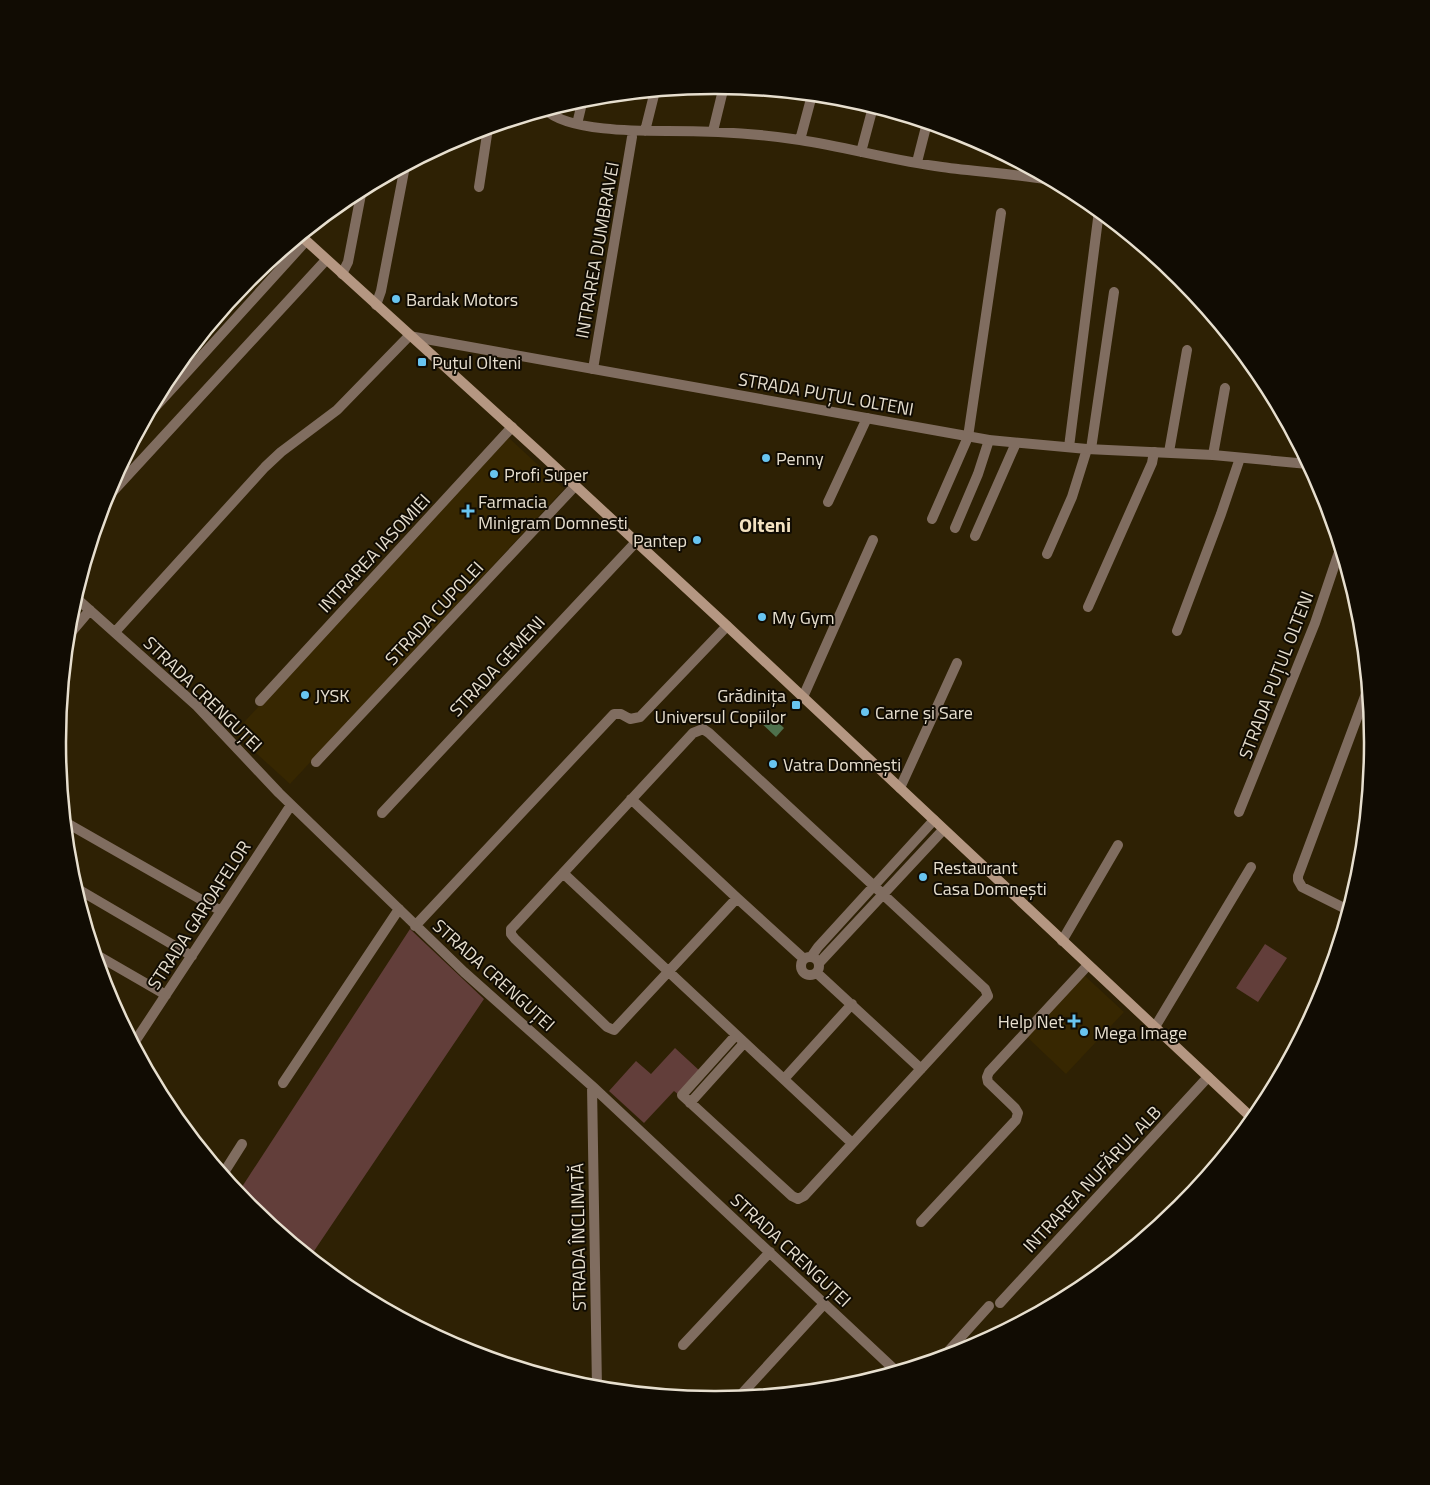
<svg xmlns="http://www.w3.org/2000/svg" width="1430" height="1485" font-family="'Titillium Web',sans-serif">
	<style>
		.built { fill: #372701 }
		.green { fill: #623e3a }
		.water { fill: #4e704c }
		.lines { fill: none; stroke-linecap: round; stroke-linejoin: round }
		.minor { stroke: #806d60; stroke-width: 10 }
		.tertiary { stroke: #806d60; stroke-width: 10 }
		.secondary { stroke: #b59782; stroke-width: 10 }
		.poi-dot { fill: #68c4f0; stroke: #110c03; stroke-width: 2 }
		.labels { text-anchor: middle; dominant-baseline: central; stroke-width: 4; stroke-linejoin: round; paint-order: stroke }
		.street-label { font-size: 18px; fill: #e7dfcf; stroke: #110c03 }
		.poi-label { font-size: 18px; fill: #e7dfcf; stroke: #110c03; text-anchor: start }
		.quarter-label { font-size: 20px; font-weight: bold; fill: #f2e1c0; stroke: #110c03 }
		.rim { fill: none; stroke: #e7dfcf; stroke-width: 2.5 }
	</style>
	<rect width="100%" height="100%" fill="#2e2104"/>
	<path class="built" d="M508,437l56,52 -274,295 -56,-51z
		M1084,975l40,37 -58,62 -39,-37z"/>
	<path class="green" d="M410,929l74,70 -174,258 -60,-50 -12,-14z
		M1265,944l22,14 -29,44 -22,-14z
		M675,1048l26,24 -22,23 -5,-4 -30,32 -35,-32 27,-30 15,13z"/>
	<path class="water" d="M767,712l17,16 -8,9 -17,-16z"/>
	<g class="lines">
		<path class="minor" d="M546,110c21,21 92,21 121,21 44,0 89,2 133,9 47,7 94,21 142,27 36,5 73,7 109,13
			M577,124l6,-25
			M645,131l10,-40
			M713,131l11,-45
			M800,140l12,-45
			M861,152l12,-45
			M917,162l10,-39
			M479,187l9,-59
			M342,274l6,-12 14,-73
			M376,305l5,-14 24,-125
			M593,369l39,-232
			M149,414l157,-173
			M1069,447l30,-236
			M1091,449l23,-157
			M1169,452l18,-102
			M1213,455l12,-67
			M104,501l222,-241
			M828,502l39,-84
			M932,519l36,-82 33,-224
			M955,528l23,-54 11,-34
			M975,536l41,-93
			M1047,554l25,-57 15,-48
			M75,597l122,109 82,87 185,179 128,114 304,285
			M1088,607l64,-144 2,-11
			M1177,631l44,-117 19,-56
			M115,632l150,-165 16,-15 56,-42 72,-74
			M68,636l22,-26
			M803,697l70,-157
			M260,701l252,-274
			M316,762l259,-276
			M900,788l57,-125
			M631,799l106,99 67,61
			M1239,812l76,-189 25,-74
			M382,813l254,-271
			M65,822l156,89
			M563,873l289,270
			M76,888l116,68
			M1348,910l-46,-23 -4,-7v-4l69,-185
			M415,926l199,-212h7l9,5 10,-2 87,-91
			M1062,941l56,-96
			M95,954l71,41
			M801 966a9 9 0 1 1 18 0a9 9 0 1 1-18 0Z
			M811,957l7,-10 116,-127
			M819,963l124,-133
			M817,973l104,96
			M1155,1027l96,-160
			M736,1035l-54,60 110,101 6,3 6,-3 184,-200 -3,-7 -276,-256 -6,-4 -10,4 -179,193 -3,3v5l4,5 92,88 7,3 123,-132
			M134,1043l157,-238
			M784,1079l68,-75
			M283,1083l116,-174
			M592,1086l5,302
			M690,1103l54,-60
			M223,1174l19,-30
			M921,1222l95,-102 2,-7 -3,-5 -27,-26 -1,-5 2,-5 99,-107
			M1000,1303l208,-226
			M683,1345l87,-93
			M943,1357l46,-51
			M738,1398l86,-94"/>
		<path class="tertiary" d="M409,336l580,104 98,9 126,6 95,9"/>
		<path class="secondary" d="M301,236l238,216 186,172 528,495"/>
	</g>
	<g class="poi-dot">
		<circle cx="396" cy="299" r="5"/>
		<rect x="417" y="357" width="10" height="10" rx="2.5"/>
		<circle cx="766" cy="458" r="5"/>
		<circle cx="494" cy="474" r="5"/>
		<path d="M465.5 503.5h5v5h5v5h-5v5h-5v-5h-5v-5h5z"/>
		<circle cx="697" cy="540" r="5"/>
		<circle cx="762" cy="617" r="5"/>
		<circle cx="305" cy="695" r="5"/>
		<rect x="791" y="700" width="10" height="10" rx="2.5"/>
		<circle cx="865" cy="712" r="5"/>
		<circle cx="773" cy="764" r="5"/>
		<circle cx="923" cy="877" r="5"/>
		<path d="M1071.5 1013.5h5v5h5v5h-5v5h-5v-5h-5v-5h5z"/>
		<circle cx="1084" cy="1032" r="5"/>
	</g>
	<g class="labels">
		<g class="street-label">
			<text transform="translate(597 250) rotate(-80)">INTRAREA DUMBRAVEI</text>
			<text transform="translate(826 394) rotate(10)">STRADA PUȚUL OLTENI</text>
			<text transform="translate(374 553) rotate(-47)">INTRAREA IASOMIEI</text>
			<text transform="translate(434 613) rotate(-47)">STRADA CUPOLEI</text>
			<text transform="translate(497 666) rotate(-47)">STRADA GEMENI</text>
			<text transform="translate(1276 675) rotate(-69)">STRADA PUȚUL OLTENI</text>
			<text transform="translate(203 694) rotate(44)">STRADA CRENGUȚEI</text>
			<text transform="translate(199 915) rotate(-57)">STRADA GAROAFELOR</text>
			<text transform="translate(494 975) rotate(42)">STRADA CRENGUȚEI</text>
			<text transform="translate(1092 1179) rotate(-47)">INTRAREA NUFĂRUL ALB</text>
			<text transform="translate(578 1237) rotate(-91)">STRADA ÎNCLINATĂ</text>
			<text transform="translate(791 1250) rotate(43)">STRADA CRENGUȚEI</text>
		</g>
		<g class="poi-label">
			<text x="406" y="299">Bardak Motors</text>
			<text x="432" y="362">Puțul Olteni</text>
			<text x="776" y="458">Penny</text>
			<text x="504" y="474">Profi Super</text>
			<text x="478" y="501">Farmacia<tspan x="478" dy="21">Minigram Domnesti</tspan></text>
			<text x="687" y="540" text-anchor="end">Pantep</text>
			<text x="772" y="617">My Gym</text>
			<text x="315" y="695">JYSK</text>
			<text x="786" y="695" text-anchor="end">Grădinița<tspan x="786" dy="21">Universul Copiilor</tspan></text>
			<text x="875" y="712">Carne și Sare</text>
			<text x="783" y="764">Vatra Domnești</text>
			<text x="933" y="867">Restaurant<tspan x="933" dy="21">Casa Domnești</tspan></text>
			<text x="1064" y="1021" text-anchor="end">Help Net</text>
			<text x="1094" y="1032">Mega Image</text>
		</g>
		<g class="quarter-label">
			<text x="765" y="524">Olteni</text>
		</g>
	</g>
	<path d="M0 0H1430V1485H0ZM714 94H716A648 648 0 0 1 1364 742V743A648 648 0 0 1 716 1391H714A648 648 0 0 1 66 743V742A648 648 0 0 1 714 94Z" fill="#110c03" fill-rule="evenodd"/>
	<path class="rim" d="M714 94H716A648 648 0 0 1 1364 742V743A648 648 0 0 1 716 1391H714A648 648 0 0 1 66 743V742A648 648 0 0 1 714 94Z"/>
</svg>
